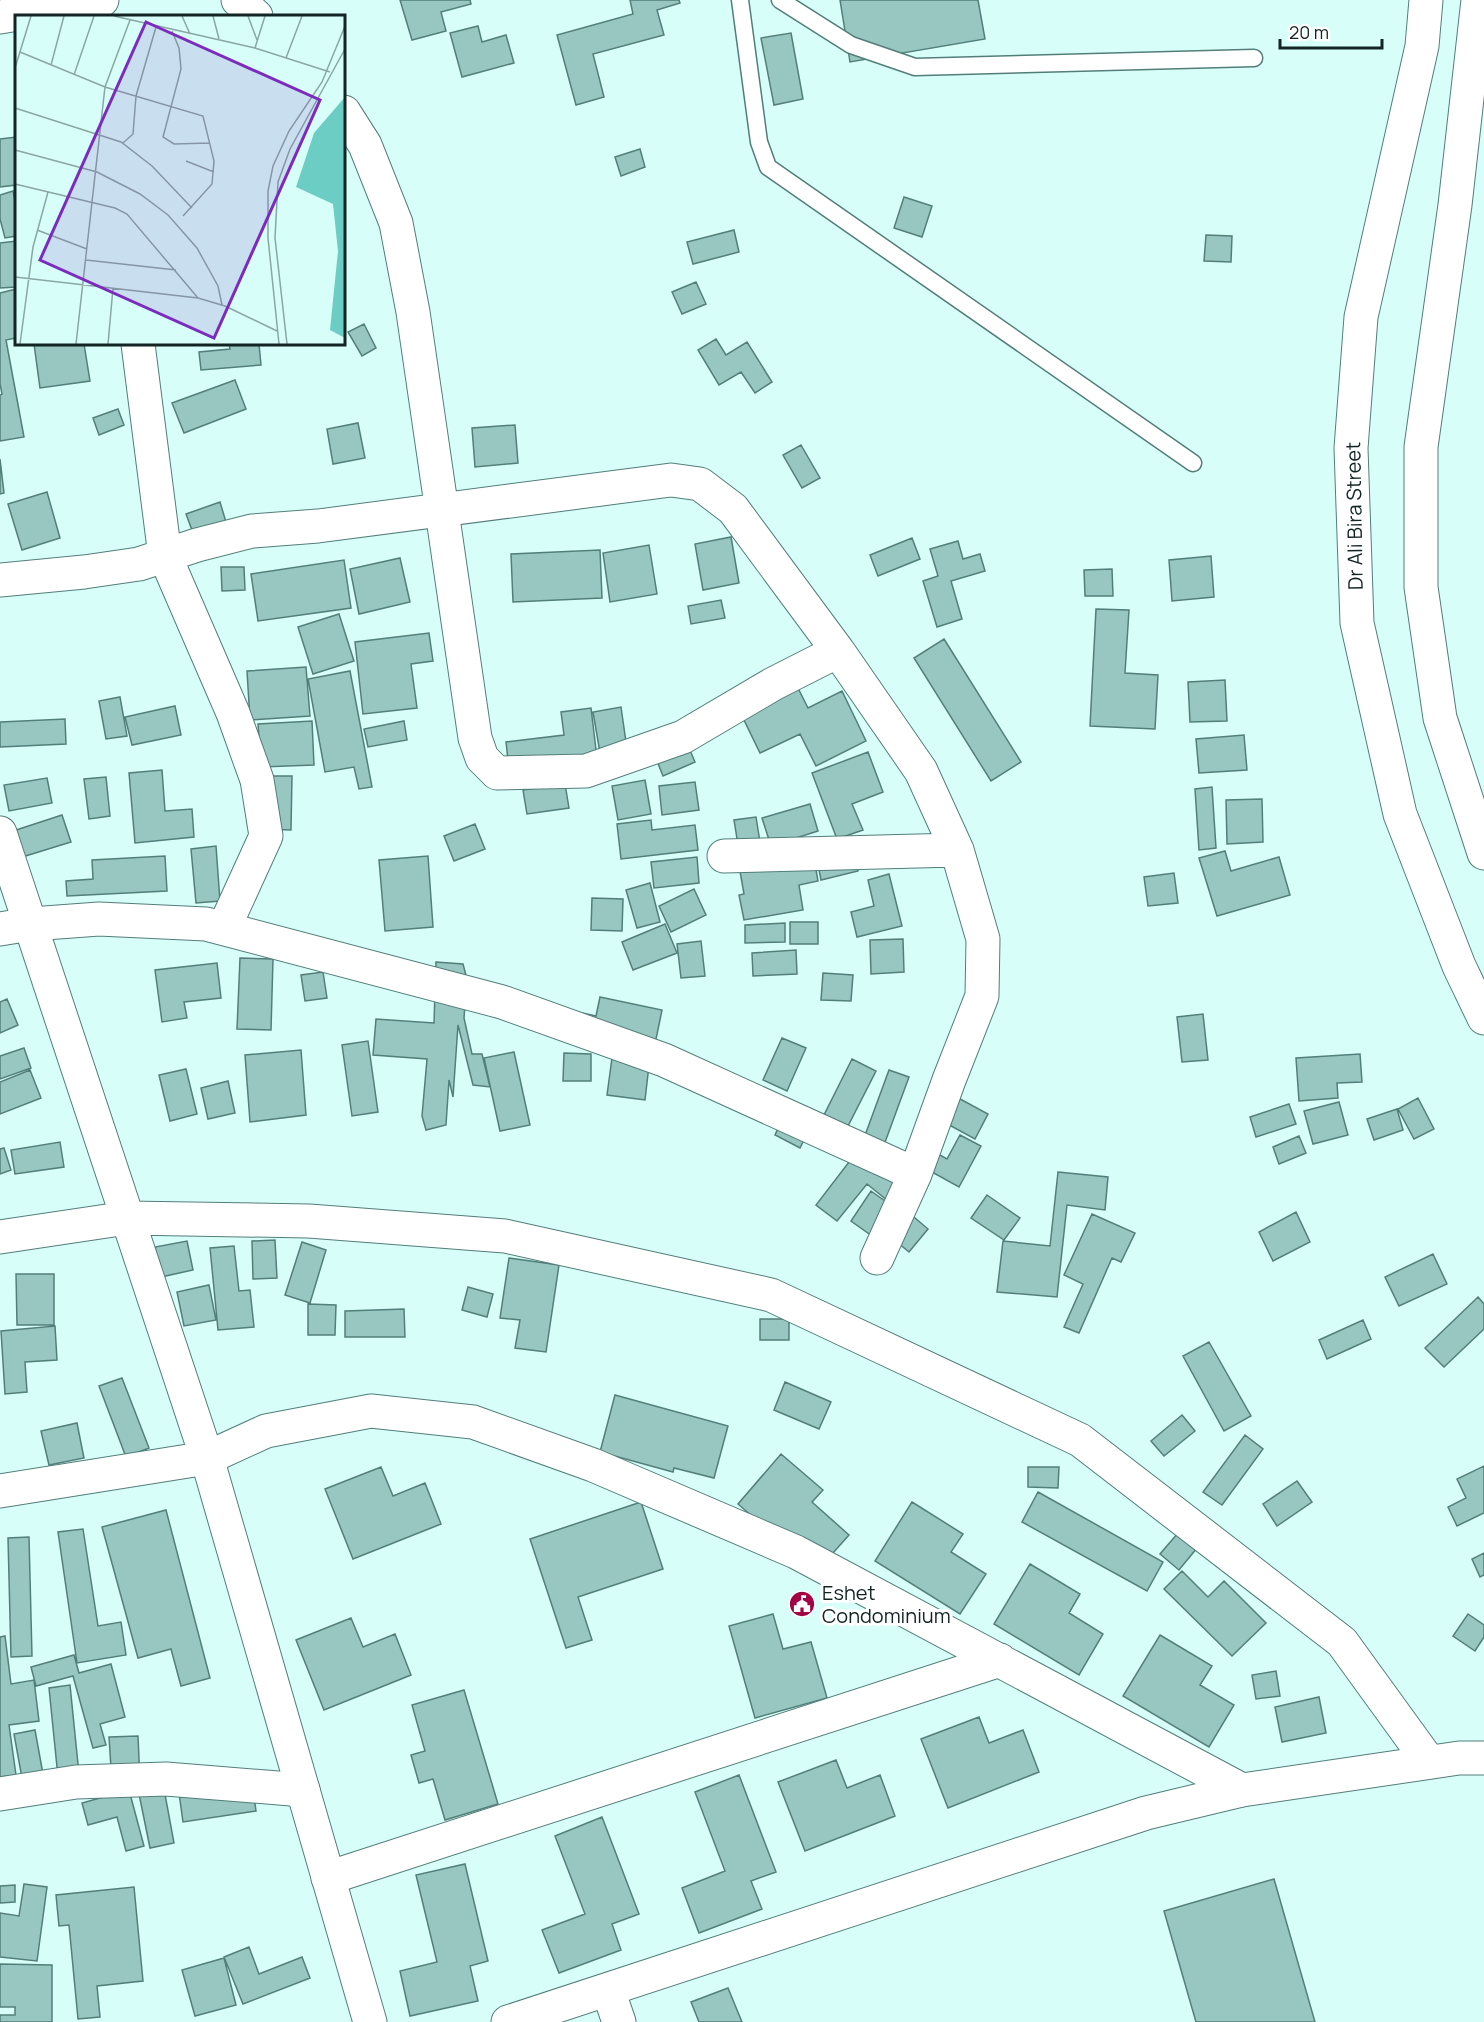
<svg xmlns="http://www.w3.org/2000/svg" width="1484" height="2022" font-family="Manrope,sans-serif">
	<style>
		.building { fill: #98c6c1; stroke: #537f7a; stroke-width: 1.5 }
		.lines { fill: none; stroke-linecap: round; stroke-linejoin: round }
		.lane-casing { stroke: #527e79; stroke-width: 19 }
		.street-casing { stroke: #527e79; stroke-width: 35 }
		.secondary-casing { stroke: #527e79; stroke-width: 35 }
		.primary-casing { stroke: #527e79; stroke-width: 35 }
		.lane { stroke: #fff; stroke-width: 16 }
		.street { stroke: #fff; stroke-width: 33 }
		.secondary { stroke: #fff; stroke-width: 33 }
		.primary { stroke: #fff; stroke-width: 33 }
		.labels { text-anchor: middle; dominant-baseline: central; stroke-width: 6; stroke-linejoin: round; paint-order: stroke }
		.street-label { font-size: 20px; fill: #122423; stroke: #fff }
		.poi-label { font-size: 20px; fill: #122423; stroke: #fff; text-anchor: start }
		.inset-road { fill: none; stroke: #89a7a3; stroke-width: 1.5 }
		.view { fill: #7b2cbf; fill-opacity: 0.15; stroke: #7b2cbf; stroke-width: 3 }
		.inset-edge { fill: none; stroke: #122423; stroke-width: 3 }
	</style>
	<rect width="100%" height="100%" fill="#d8fef9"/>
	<path class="building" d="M400,0h70l1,4 -30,8 5,19 -34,9z
		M630,0h49l1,3 -23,7 7,25 -71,19 11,43 -28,8 -19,-70 76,-21z
		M840,0h138l7,39 -135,23z
		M478,26l4,16 24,-7 8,28 -52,14 -12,-44z
		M791,33l12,66 -29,6 -13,-67z
		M16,137v48l-16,2v-48z
		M640,149l5,18 -24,9 -6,-19z
		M13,191l3,14v31l-11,2 -5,-19v-24z
		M904,197l28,9 -10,31 -28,-9z
		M734,230l5,22 -46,12 -6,-22z
		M1206,235l26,1 -1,26 -27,-1z
		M16,241v46l-16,1v-45z
		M696,282l10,22 -24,10 -10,-22z
		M16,289v49l-10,2 18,97 -24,4v-46l2,-1 -2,-10v-91z
		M364,324l12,24 -14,8 -14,-24z
		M716,339l10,16 21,-13 25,40 -17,11 -14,-21 -22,13 -21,-35z
		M34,344h50l6,37 -50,7z
		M229,344h30l2,21 -60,5 -2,-18 31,-3z
		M235,380l11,29 -62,24 -12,-30z
		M118,409l6,16 -25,10 -6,-17z
		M358,423l7,35 -32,6 -6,-35z
		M515,425l3,38 -43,4 -3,-39z
		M801,445l19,33 -18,10 -19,-33z
		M0,459l4,34 -4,1z
		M47,492l13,46 -38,12 -14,-46z
		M220,502l6,20 -33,11 -7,-19z
		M731,537l8,46 -36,7 -8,-46z
		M912,538l8,21 -42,17 -8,-21z
		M958,541l5,18 17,-5 5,17 -34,10 11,38 -25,8 -14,-46 15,-5 -8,-27z
		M649,545l8,49 -47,8 -7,-49z
		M600,550l2,48 -89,4 -2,-48z
		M1211,556l3,41 -42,4 -3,-41z
		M400,558l10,44 -51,12 -9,-45z
		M344,560l7,48 -93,13 -7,-47z
		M221,567h23l1,23 -23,1z
		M1112,569l1,27h-28l-1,-26z
		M721,600l4,18 -34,6 -3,-18z
		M1096,609l33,1 -4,63 33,2 -3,54 -65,-3z
		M339,614l15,47 -41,13 -15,-47z
		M429,633l4,28 -22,3 6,44 -54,6 -8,-72z
		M944,639l77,123 -30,19 -77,-123z
		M306,667l4,49 -60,4 -3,-49z
		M350,671l22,116 -13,2 -5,-22 -29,5 -17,-93z
		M1225,680l2,41 -37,1 -2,-40z
		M798,688l10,20 34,-17 24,50 -50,25 -16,-32 -40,19 -18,-37z
		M120,697l7,39 -21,3 -7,-38z
		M175,706l6,29 -49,10 -7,-28z
		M621,707l6,42 -27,4 -7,-41z
		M591,708l6,50 -88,11 -3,-27 58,-7 -3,-23z
		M65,719l1,25 -66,3v-25z
		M312,721l2,44 -53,2 -3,-43z
		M404,721l3,19 -39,7 -4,-18z
		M1244,735l3,35 -48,3 -3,-34z
		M687,743l8,19 -32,14 -8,-20z
		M868,752l15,40 -31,12 11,26 -26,9 -25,-66z
		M162,770l3,41 27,-2 2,28 -59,6 -6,-70z
		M260,776h32l-1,54 -32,-1z
		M106,777l4,39 -21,3 -5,-40z
		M47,778l5,25 -43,8 -5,-26z
		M645,780l6,34 -33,6 -6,-34z
		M695,782l4,28 -37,5 -3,-29z
		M565,784l4,24 -42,6 -4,-24z
		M1212,787l4,61 -17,2 -4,-61z
		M1262,799l1,43 -36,2 -1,-44z
		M810,804l8,27 -47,15 -9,-28z
		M62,815l9,27 -52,16 -9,-26z
		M756,817l4,25 -22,3 -4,-25z
		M651,820l1,10 43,-5 3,25 -77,9 -4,-35z
		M475,824l10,25 -31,12 -10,-25z
		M851,840l7,31 -37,9 -6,-31z
		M216,846l4,55 -24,2 -5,-54z
		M812,847l6,34 -19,4 4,25 -59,10 -5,-25 5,-1 -6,-34z
		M1225,851l6,20 48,-14 11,38 -73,21 -18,-58z
		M165,856l2,35 -100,5 -1,-15 27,-2 -1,-19z
		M428,856l5,71 -48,4 -6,-71z
		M697,857l2,26 -45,5 -3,-26z
		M1174,873l4,30 -30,3 -4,-29z
		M889,874l13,52 -45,11 -6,-25 23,-6 -6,-26z
		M650,883l10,39 -23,6 -11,-38z
		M694,889l12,26 -35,17 -12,-26z
		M592,898l31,1 -1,32 -31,-1z
		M790,922h28v22h-28z
		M785,923v19l-40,1v-18z
		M665,924l12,29 -44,17 -11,-28z
		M903,939l1,33 -33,2 -1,-34z
		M701,941l4,35 -24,2 -4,-34z
		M796,950l1,24 -44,2 -1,-23z
		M240,958l33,1 -2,71 -34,-1z
		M436,962l27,2 4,15 -3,39 8,36h10l8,33 -17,-2 -15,-60 -5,72 -4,-17 -3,45 -20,5 -4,-14 5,-57 -54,-4 3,-36 58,4z
		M217,963l4,35 -37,4 3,16 -25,4 -7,-52z
		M323,972l4,26 -22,3 -4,-26z
		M823,973l30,2 -2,26 -30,-1z
		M600,997l62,13 -8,39 -95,-41 37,8z
		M7,999l11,26 -18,8v-31z
		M1203,1014l5,46 -26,2 -5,-45z
		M782,1038l24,10 -19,43 -24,-11z
		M368,1041l10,71 -26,4 -10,-71z
		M614,1043l37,5 -6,52 -38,-5z
		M24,1048l7,20 -31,11v-23z
		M301,1050l5,65 -56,7 -5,-67z
		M514,1052l16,73 -30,6 -16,-73z
		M564,1053l27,1v27h-28z
		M1360,1054l2,28 -25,1 1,15 -39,3 -3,-43z
		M852,1059l24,12 -28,55 -24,-11z
		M186,1069l11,45 -27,7 -11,-46z
		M30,1070l11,28 -41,16v-32z
		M889,1070l20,7 -25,68 -20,-7z
		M228,1081l7,32 -27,6 -7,-31z
		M951,1094l37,20 -13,25 -37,-20z
		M1418,1098l16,31 -20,10 -16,-30z
		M1339,1102l9,33 -35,9 -9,-33z
		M1289,1104l7,20 -40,13 -6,-20z
		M1397,1109l6,21 -29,10 -7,-21z
		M785,1113l26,13 -11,22 -25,-13z
		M960,1135l21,11 -22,41 -47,-26 10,-16 25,14z
		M1299,1136l7,17 -27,11 -6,-17z
		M60,1142l4,25 -49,7 -4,-24z
		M862,1145l44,34 -18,22 -21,-17 -30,37 -21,-16z
		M4,1148l7,22 -11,4v-25z
		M1058,1172l50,5 -3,33 -38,-5 -10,92 -60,-5 6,-51 47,5z
		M871,1191l21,15 -20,30 -21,-15z
		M987,1195l33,23 -16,22 -33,-22z
		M901,1206l27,23 -19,23 -28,-23z
		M1296,1212l14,30 -37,19 -14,-29z
		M1092,1214l43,19 -14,29 -9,-4 -33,75 -15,-6 19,-43 -19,-9z
		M275,1240l2,38 -24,1 -1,-38z
		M187,1241l6,29 -32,7 -6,-30z
		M302,1242l24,8 -16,53 -25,-8z
		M234,1246l5,45 11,-1 4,37 -36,3 -8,-82z
		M1433,1254l14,30 -48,22 -14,-29z
		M509,1258l50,7 -13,87 -31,-4 5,-28 -20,-2z
		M16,1274h38v51h-37z
		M209,1285l7,35 -32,6 -7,-34z
		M468,1287l25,7 -6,23 -25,-7z
		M1478,1297l6,7v25l-40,38 -19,-19z
		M308,1304l28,1 -1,30h-27z
		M404,1309l1,28h-60v-26z
		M760,1319h29v21h-29z
		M1363,1320l8,19 -44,20 -8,-19z
		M55,1326l2,34 -32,2 2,30 -22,2 -4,-63z
		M1209,1342l42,74 -27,15 -41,-75z
		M122,1378l27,70 -23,9 -27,-71z
		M785,1382l46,20 -12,27 -45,-19z
		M615,1395l113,31 -14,52 -40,-10 -1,4 -73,-20z
		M1182,1415l13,16 -31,25 -13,-15z
		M77,1423l7,35 -35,7 -8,-34z
		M1245,1435l18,14 -41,56 -19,-13z
		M781,1454l42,36 -11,12 37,33 -33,37 -78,-68z
		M1484,1466v47l-27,13 -9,-19 18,-9 -9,-19z
		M381,1467l12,29 32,-13 16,41 -88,35 -28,-70z
		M1028,1467h31l-1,21 -30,-1z
		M1297,1481l15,21 -35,24 -14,-22z
		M1038,1492l125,70 -16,29 -125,-69z
		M641,1502l22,67 -85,28 14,43 -26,8 -36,-109z
		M912,1502l51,32 -12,18 35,22 -26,40 -85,-53z
		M166,1510l44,168 -29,8 -10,-37 -33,9 -36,-131z
		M83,1529l15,97 23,-4 5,33 -49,8 -19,-131z
		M1178,1533l19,15 -18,22 -19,-16z
		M29,1537l3,119 -21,1 -3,-119z
		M1484,1553v22l-4,2 -8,-18z
		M1030,1564l50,30 -11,19 34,21 -24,41 -85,-51z
		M1182,1571l26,26 16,-16 42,42 -34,33 -68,-67z
		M773,1614l10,35 28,-7 16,56 -72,20 -26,-92z
		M1468,1614l16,11v12l-9,14 -22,-15z
		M351,1618l12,29 32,-13 16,41 -87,35 -28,-70z
		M1160,1635l52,31 -12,19 34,20 -25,42 -86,-51z
		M5,1636l6,48 23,-4 5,41 -30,4 7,50 -16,2v-140z
		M74,1655l5,18 32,-9 14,53 -25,7 6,21 -13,3 -20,-72 -37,10 -5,-19z
		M1276,1671l4,25 -24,3 -4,-24z
		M70,1685l9,89 -21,3 -9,-89z
		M464,1690l34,114 -53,16 -12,-41 -14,4 -8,-28 14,-4 -13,-46z
		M1319,1697l7,36 -44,9 -7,-35z
		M979,1717l10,26 34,-13 16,42 -91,36 -27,-69z
		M35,1730l8,44 -21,4 -8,-44z
		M138,1736l2,46 -28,1 -3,-46z
		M836,1760l11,28 33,-13 15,41 -90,35 -27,-69z
		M251,1775l5,36 -73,11 -5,-36z
		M739,1775l37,97 -25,9 11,28 -63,24 -17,-45 43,-17 -30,-79z
		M164,1789l10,54 -24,5 -11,-54z
		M129,1790l15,56 -18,5 -9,-34 -29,8 -6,-22z
		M602,1817l37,97 -27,10 9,26 -62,23 -17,-43 43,-16 -30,-78z
		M465,1864l23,97 -18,5 8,35 -68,15 -10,-45 37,-9 -21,-87z
		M1274,1879l41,143h-119l-32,-111z
		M24,1884l23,3 -10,74 -37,-4v-44l19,3z
		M15,1885v17l-15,1v-17z
		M134,1887l9,94 -46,5 3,31 -22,2 -9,-94 -10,1 -3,-31z
		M249,1947l10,27 43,-17 8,21 -67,26 -19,-47z
		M224,1958l12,47 -41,11 -13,-46z
		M0,1964l52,1v57h-52v-7h15v-8h-15z
		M728,1988l14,34h-43l-8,-20z"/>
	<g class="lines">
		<g class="lane-casing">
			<path id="lane" d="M740,0l19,142 9,25 425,296
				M780,0l71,45 64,22 339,-9"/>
		</g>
		<g class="street-casing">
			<path id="street" d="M238,0l18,16
				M344,112l21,33 31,78 17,89 62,426 7,20 15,15 89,-2 97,-34 90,-53 65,-33
				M138,344l27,212 68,157 24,67 9,56 -42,92
				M0,580l84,-8 55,-8 58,-19 55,-14 66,-5 353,-46 29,4 33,25 105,142 83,120 36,79 26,89 -1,57 -33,84 -34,94 -38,84
				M724,856l233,-6
				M31,924l68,-5 107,5 296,78 162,58 251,114
				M0,1237l127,-19 182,3 196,15 266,59 309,145 262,202 87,120
				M0,1491l207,-33 59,-27 105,-20 102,11 120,43 203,87 446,238
				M0,1794l76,-12 90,-3 137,11
				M328,1878l672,-218
				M608,1990l11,32"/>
		</g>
		<g class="secondary-casing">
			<path id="secondary" d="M0,17l102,-17
				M0,833l207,625 163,564
				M0,929l31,-5
				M508,2022l638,-209 96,-23 217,-32h25"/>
		</g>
		<g class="primary-casing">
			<path id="primary" d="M1426,0l-4,46 -61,271 -10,131 6,175 43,191 59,152 25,52
				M1478,0l-23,205 -34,242v140l19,131 44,135"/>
		</g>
		<use href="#lane" class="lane"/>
		<use href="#street" class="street"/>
		<use href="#secondary" class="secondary"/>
		<use href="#primary" class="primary"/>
	</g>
	<defs>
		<g id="civic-disc" transform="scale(1.35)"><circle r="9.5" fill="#a10544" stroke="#fff"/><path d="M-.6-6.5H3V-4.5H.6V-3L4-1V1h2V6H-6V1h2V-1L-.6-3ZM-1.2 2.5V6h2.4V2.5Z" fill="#fff"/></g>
	</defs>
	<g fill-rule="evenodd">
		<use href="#civic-disc" x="802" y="1604"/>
	</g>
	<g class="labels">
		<g class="street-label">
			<text transform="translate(1354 516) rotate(-91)">Dr Ali Bira Street</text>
		</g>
		<g class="poi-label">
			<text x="822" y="1592">Eshet<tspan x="822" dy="23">Condominium</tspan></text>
		</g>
	</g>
	<g transform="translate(15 15)">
		<rect width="330" height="330" fill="#d8fef9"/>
		<path d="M330,82v241l-15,-8 8,-79 -5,-47 -37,-17 18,-54z" fill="#6ccdc5"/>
		<path class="inset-road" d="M99,1l141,32 75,24M167,1l8,18M198,1l6,23M233,1l9,24M157,16l7,17 2,21 -18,68 11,7 36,-1M240,33l10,-32M5,37l85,35 98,29 11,45 -2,23 -29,32M271,43l16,-42M36,50l13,-49M0,53l16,-52M59,60l20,-59M0,93l106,34 31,24 40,42M108,128l10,-9 3,-38 20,-69M0,135l82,22 43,22 28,21 29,33 21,38 4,19M171,146l28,11M0,169l100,24 12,6 71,84M22,215l50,19M71,245l90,10M0,262l183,21 27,8 52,25M5,329l13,-97 15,-55M61,329l29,-257 25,-67M93,329l5,-56M264,329l-11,-106v-47l5,-25 16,-35 33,-49 23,-56M272,329l-12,-106 3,-56 12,-33 55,-100"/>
		<path class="view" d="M131,7l174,78 -106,238 -174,-78z"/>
		<rect width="330" height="330" class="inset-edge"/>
	</g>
	<path d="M1280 39v9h102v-9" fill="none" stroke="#122423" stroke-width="3"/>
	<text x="1289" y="39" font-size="18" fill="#122423" stroke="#ffffff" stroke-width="4.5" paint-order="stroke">20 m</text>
</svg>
